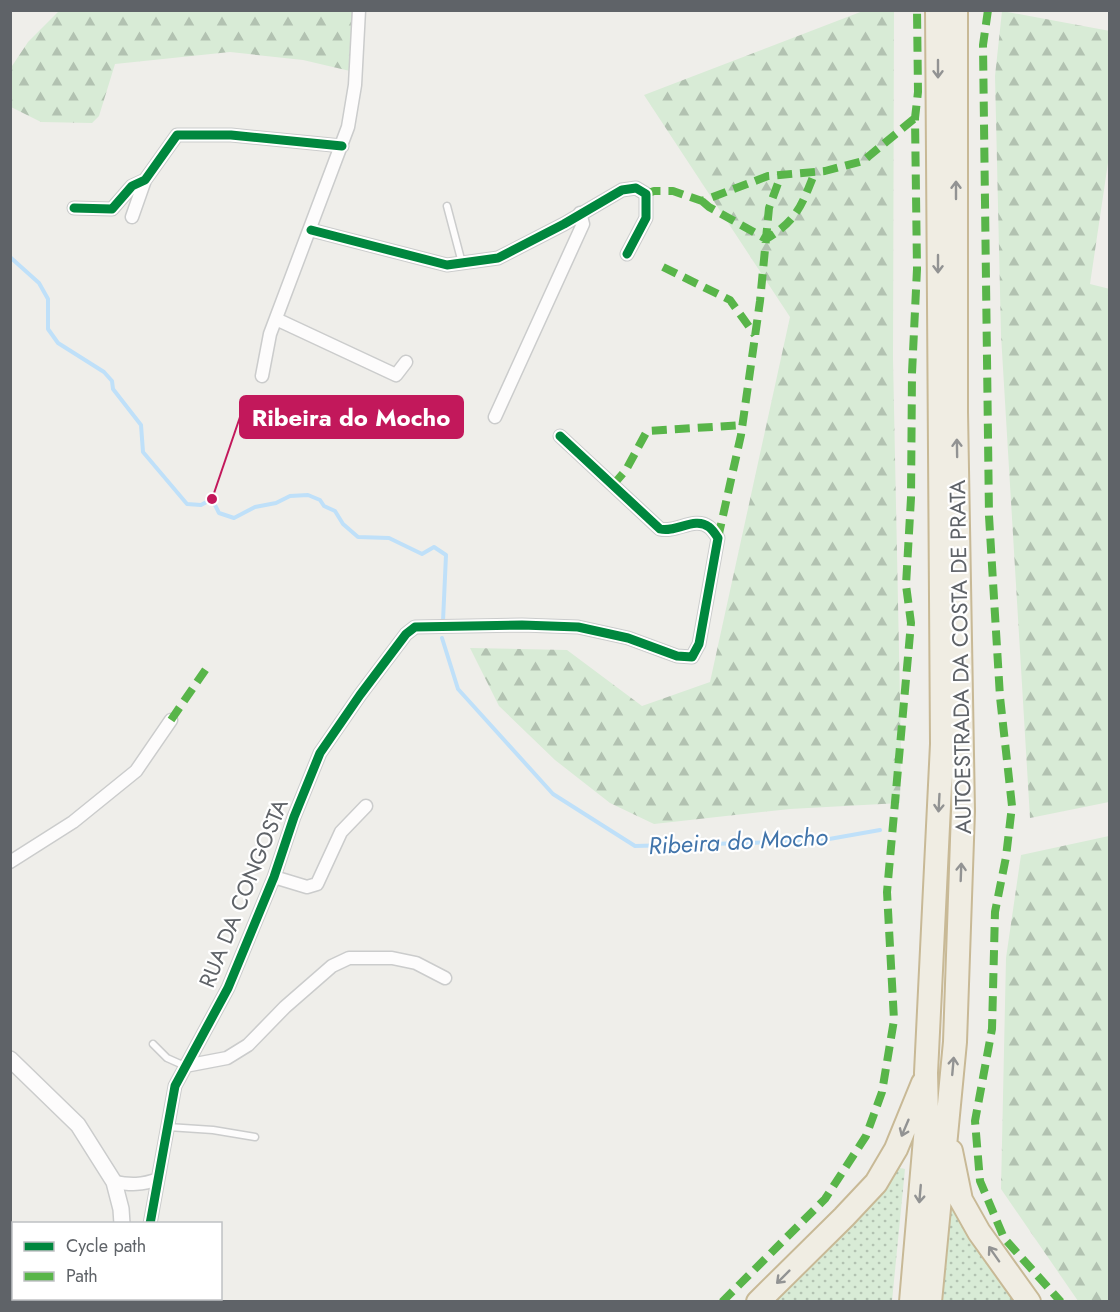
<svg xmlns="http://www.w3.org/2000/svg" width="1120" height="1312" font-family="Jost,sans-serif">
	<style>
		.grass { fill: url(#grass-dots) }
		.forest { fill: url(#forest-firs) }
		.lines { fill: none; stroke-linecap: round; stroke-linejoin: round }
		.stream { stroke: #bfe0f9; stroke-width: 4 }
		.service-casing { stroke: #cbcccc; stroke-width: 9 }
		.minor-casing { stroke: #cbcccc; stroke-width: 15 }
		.tertiary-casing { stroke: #cbcccc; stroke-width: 18 }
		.secondary-casing { stroke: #cacacb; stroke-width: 20 }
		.motorway-casing { stroke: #c8b996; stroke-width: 26 }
		.service { stroke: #fdfcfc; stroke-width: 6 }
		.minor { stroke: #fdfcfc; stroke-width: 12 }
		.tertiary { stroke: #fdfcfc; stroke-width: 15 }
		.secondary { stroke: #fdfcfc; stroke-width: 16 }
		.motorway { stroke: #f0ede3; stroke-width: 22 }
		.quiet { stroke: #58b549; stroke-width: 8; stroke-dasharray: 15 8; stroke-linecap: butt }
		.cycleway-casing { stroke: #fff; stroke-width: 13 }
		.cycleway { stroke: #00873e; stroke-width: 9 }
		.oneway { stroke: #929393 }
		.labels { text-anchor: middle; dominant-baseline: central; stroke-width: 4.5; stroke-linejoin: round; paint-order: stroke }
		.street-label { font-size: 22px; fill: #5f6368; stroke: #fff }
		.water-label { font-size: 24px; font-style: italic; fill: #4174aa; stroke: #fff }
		.leader { fill: none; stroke: #c2185b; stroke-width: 2 }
		.callout-dot { fill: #c2185b; stroke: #fff; stroke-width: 2 }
		.callout { fill: #c2185b; stroke: #c2185b; stroke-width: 2 }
		.callout-label { font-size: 24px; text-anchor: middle; font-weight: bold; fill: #fff }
	</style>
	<defs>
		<pattern id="grass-dots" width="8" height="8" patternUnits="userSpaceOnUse" patternTransform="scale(1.5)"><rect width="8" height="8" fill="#d8ebd6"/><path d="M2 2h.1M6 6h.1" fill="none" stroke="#b2c2b1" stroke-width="1.8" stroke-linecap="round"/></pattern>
		<pattern id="forest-firs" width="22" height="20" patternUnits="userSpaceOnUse" patternTransform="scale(1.5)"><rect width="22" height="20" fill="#d8ebd6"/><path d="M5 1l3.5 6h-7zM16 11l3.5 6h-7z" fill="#b2c2b1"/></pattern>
	</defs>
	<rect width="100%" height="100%" fill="#efeeea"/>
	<path class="grass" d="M894,1167l11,2 -13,132 -122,1z
		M951,1187l67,114 -75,1z"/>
	<path class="forest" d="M59,11h301l-10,60 -47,-11 -73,-8 -115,12 -16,52 -7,7 -51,-1 -30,-15 -1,-38 18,-27z
		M863,11h31l-1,348 8,389 -1,55 -110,6 -136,15 -44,-21 -55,-43 -56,-54 -29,-58 97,2 75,56 68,-24 80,-365 -146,-222z
		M1002,11l108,20 -1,125 -19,128 20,5 -1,513 -79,16 -29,-483 -6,-259z
		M1109,836v465h-31l-77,-112 5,-231 15,-103z"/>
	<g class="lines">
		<path class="stream" d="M10,257l29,26 9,16v30l10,14 46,29 8,9 1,8 28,36 2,27 44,52 14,1 11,-6 7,14 15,5 21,-11 21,-4 14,-7 18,-1 12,5 4,6 11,5 8,13 15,13 31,1 33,16 12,-7 12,8 -3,66
			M442,638l16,51 95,105 82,52 183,-5 62,-11"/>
		<g class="service-casing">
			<path id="service" d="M447,206l15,57
				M153,1044l14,14 18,8
				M168,1127l45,3 42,7"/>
		</g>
		<g class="minor-casing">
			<path id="minor" d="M74,208l38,1 20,-23 13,-6 32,-45h54l111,11
				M132,217l13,-37
				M311,230l136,35 51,-7 66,-34 58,-34 14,-2 10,6v24l-19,36
				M276,319l120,56 10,-13
				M262,376l8,-42 78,-207 7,-42 4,-75
				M495,417l88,-193 -3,-11
				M10,862l63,-40 63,-51 35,-51
				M274,877l33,10 10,-3 24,-52 25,-26
				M185,1066l42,-8 21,-13 37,-38 47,-41 17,-8h43l24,5 29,15
				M114,1182c17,3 28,3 44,-3
				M150,1224l25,-138 53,-98 46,-111 20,-60 26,-64 40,-58 46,-61 9,-7 107,-2 56,2 50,11 49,18 15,1 7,-13 19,-106c-2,-3 -6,-9 -9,-11 -14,-11 -33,6 -49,2l-100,-93"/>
		</g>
		<g class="tertiary-casing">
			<path id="tertiary" d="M10,1059l68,66 36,57 7,27 1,15"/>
		</g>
		<g class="secondary-casing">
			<path id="secondary" d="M10,1275l4,1
				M66,1298l7,4
				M89,1298l1,4
				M133,1298l2,4"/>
		</g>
		<g class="motorway-casing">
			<path id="motorway" d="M951,1151l10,49 18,32 50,70
				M758,1302l86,-85 32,-34 20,-34 27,-66
				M911,1302l16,-187 -1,-42 16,-329 -5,-734
				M930,1302l25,-260 8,-231 -7,-399v-402"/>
		</g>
		<use href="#service" class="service"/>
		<use href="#minor" class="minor"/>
		<use href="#tertiary" class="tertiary"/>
		<use href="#secondary" class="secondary"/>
		<use href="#motorway" class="motorway"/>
		<path class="quiet" d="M988,10l-5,35 6,471 11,181 12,109 -6,51 -11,55 -3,117 -17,92 5,60 24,57 57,64
			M646,194l8,-3h19l29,10 66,-25 57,-5 38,-10 52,-43
			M702,201l7,6 57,32c32,-19 36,-35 49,-67
			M663,267l67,33 25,35
			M613,485l13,-15 21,-39 96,-6
			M718,538l23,-103 19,-134 9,-93 12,-33
			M171,720l37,-54
			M722,1302l103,-103 41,-63 16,-44 12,-72 -7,-128 24,-269 -5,-38 5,-87 1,-125 5,-104 -2,-151 3,-26 -1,-82"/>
		<g class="cycleway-casing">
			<path id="cycleway" d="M74,208l38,1 20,-23 13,-6 32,-45h54l111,11
				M311,230l136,35 51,-7 66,-34 58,-34 14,-2 10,6v24l-19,36
				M150,1224l25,-138 53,-98 46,-111 20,-60 26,-64 40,-58 46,-61 9,-7 107,-2 56,2 50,11 49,18 15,1 7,-13 19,-106c-2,-3 -6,-9 -9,-11 -14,-11 -33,6 -49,2l-100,-93"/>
		</g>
		<use href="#cycleway" class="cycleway"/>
	</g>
	<defs><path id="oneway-shaft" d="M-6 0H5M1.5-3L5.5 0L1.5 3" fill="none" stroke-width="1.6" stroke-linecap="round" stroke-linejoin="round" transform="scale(1.5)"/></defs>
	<g class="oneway">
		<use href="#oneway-shaft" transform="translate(938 69) rotate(90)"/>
		<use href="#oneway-shaft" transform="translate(956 190) rotate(-90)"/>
		<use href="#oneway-shaft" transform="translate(938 264) rotate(90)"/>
		<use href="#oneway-shaft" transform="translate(957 448) rotate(-91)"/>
		<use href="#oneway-shaft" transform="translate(939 803) rotate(93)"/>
		<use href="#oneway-shaft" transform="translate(961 872) rotate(-88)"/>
		<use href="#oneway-shaft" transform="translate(953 1066) rotate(-85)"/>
		<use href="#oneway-shaft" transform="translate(905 1128) rotate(113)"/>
		<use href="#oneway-shaft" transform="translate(920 1194) rotate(95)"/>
		<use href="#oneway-shaft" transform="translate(994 1254) rotate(-125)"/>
		<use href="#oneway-shaft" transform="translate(783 1277) rotate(135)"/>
	</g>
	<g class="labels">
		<g class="street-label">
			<text transform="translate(960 657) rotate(-91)">AUTOESTRADA DA COSTA DE PRATA</text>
			<text transform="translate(243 893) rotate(-68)">RUA DA CONGOSTA</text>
		</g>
		<g class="water-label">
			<text transform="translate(738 841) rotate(-3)">Ribeira do Mocho</text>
		</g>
	</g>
	<path class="leader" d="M212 499L240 417"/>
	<circle class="callout-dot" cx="212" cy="499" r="6"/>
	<rect class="callout" x="240" y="396" width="223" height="42" rx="6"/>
	<g class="callout-label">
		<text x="351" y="426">Ribeira do Mocho</text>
	</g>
	<rect width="1120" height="1312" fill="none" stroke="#5f6368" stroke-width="24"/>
	<rect x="12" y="1222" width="210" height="78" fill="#ffffff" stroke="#bfc1c3" stroke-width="1.5"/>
	<rect x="24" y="1242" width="30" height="9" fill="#00873e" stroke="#bfc1c3" stroke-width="1.5"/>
	<text x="66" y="1252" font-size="18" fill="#5f6368">Cycle path</text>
	<rect x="24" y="1272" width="30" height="9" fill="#58b549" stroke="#bfc1c3" stroke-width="1.5"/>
	<text x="66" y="1282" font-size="18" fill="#5f6368">Path</text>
</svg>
